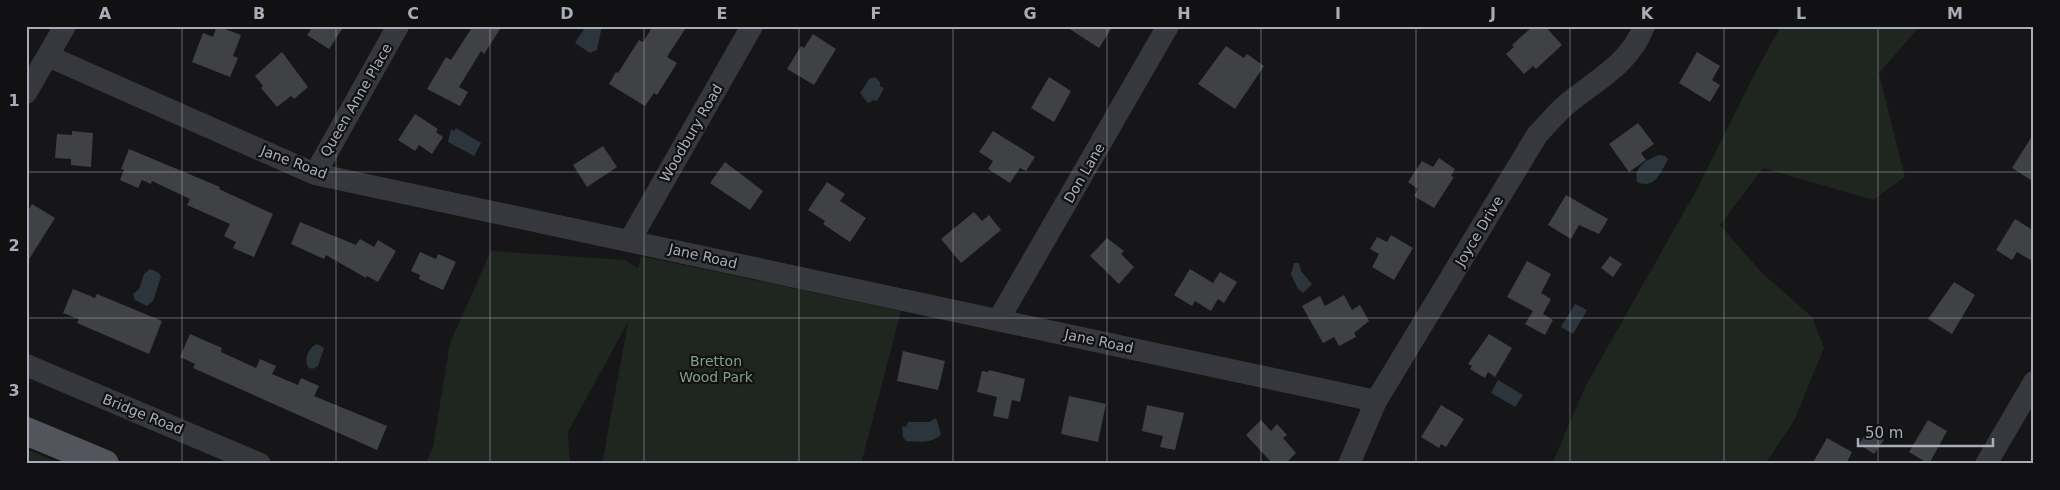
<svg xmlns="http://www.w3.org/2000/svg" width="2060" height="490" font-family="'DejaVu Sans',sans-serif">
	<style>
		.green { fill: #1e261f }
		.water { fill: #2c353c }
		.building { fill: #404145 }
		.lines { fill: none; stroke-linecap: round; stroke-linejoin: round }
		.minor { stroke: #37383d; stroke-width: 22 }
		.major { stroke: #53555c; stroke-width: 28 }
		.grid { fill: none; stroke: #a8adb8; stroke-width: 1; stroke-opacity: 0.55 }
		.labels { text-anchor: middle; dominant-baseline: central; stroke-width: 4.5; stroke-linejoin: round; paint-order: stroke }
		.street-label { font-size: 14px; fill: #a8adb8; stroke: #111113 }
		.park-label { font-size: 14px; fill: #7fa381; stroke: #111113 }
		.neatline { fill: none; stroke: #a8adb8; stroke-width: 2 }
		.grid-label { font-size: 16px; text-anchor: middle; font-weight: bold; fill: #a8adb8 }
	</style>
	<rect width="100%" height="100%" fill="#161618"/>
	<path class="green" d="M1781,26h139l-41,47 26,104 -32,23 -110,-32 -43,57 42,48 50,44 12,31 -30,73 -29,43h-213l34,-79 110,-194 59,-118z
		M491,251l134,9 13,8 3,-12 260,55 -40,153h-259l26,-142 -60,110 2,32h-145l8,-17 17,-104z
		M26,449l36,15h-36z"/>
	<path class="water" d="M586,26h16l-5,24 -7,3 -15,-10z
		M875,77l5,5v4l4,2 -7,13 -3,-1 -6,3 -8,-10 9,-14z
		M456,128l25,15 -7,13 -26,-14 3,-13 3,2z
		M1659,155l6,1 3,3c-7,13 -13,31 -31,23 -4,-14 10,-23 22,-27z
		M1294,263h5l2,8 11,13 -9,9 -5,-4 -7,-15z
		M150,269l9,4 2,4 -8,24 -6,5 -12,-6 -2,-6 6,-5 5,-15z
		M1575,304l12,6 -14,24 -12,-7z
		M317,344l7,4 -6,18 -6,3 -4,-2c-4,-9 0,-19 9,-23z
		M1498,380l25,15 -8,12 -24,-14z
		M936,418l5,16c-8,10 -24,8 -35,7l-3,-4 -1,-11 4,1 2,-5h21z"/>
	<path class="building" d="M217,26l24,9 -8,21 5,2 -8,19 -38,-15 11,-29 10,4z
		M313,26h31l-15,23 -22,-14z
		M473,26h29l-18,28 -3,-3 -22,36 9,5 -8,14 -33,-17 19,-32 5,3z
		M653,26h34l-20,31 10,6 -20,32 -3,-2 -9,13 -36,-22 7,-12 2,1 21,-33 4,2z
		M1065,26h48l-14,22z
		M1533,26h12l17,19 -26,24 -3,-3 -9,8 -18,-20 8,-7 -2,-2z
		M813,34l23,15 -22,36 -27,-16 14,-23 3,2z
		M1226,46l18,12 3,-4 17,12 -29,43 -37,-25z
		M282,52l26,35 -14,12 -3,-3 -14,11 -16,-19 2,-2 -8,-10z
		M1697,52l23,14 -8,14 8,5 -10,17 -31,-19z
		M1049,77l22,14 -17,31 -23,-14z
		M415,114l23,15 -2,3 7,5 -11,17 -13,-9 -4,6 -17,-11z
		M1638,123l16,21 -13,9 5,7 -17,12 -20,-28z
		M72,131l21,2 -2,34 -20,-2v-6l-16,-1 2,-24 15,1z
		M993,131l42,26 -9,14 -6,-3 -10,15 -22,-14 5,-8 -14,-9z
		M2034,133v49l-22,-14z
		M603,146l14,21 -30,20 -14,-22z
		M129,149l91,38 -1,2 54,25 -19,43 -21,-9 3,-6 -12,-6 6,-12 -43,-19 3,-6 -38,-18 -1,3 -9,-4 -4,8 -18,-8 4,-10 -3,-1z
		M1439,158l16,11 -4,7 3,1 -20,31 -20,-12 4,-7 -10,-7 14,-21 11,6z
		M725,162l38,29 -13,19 -40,-27z
		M827,182l18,12 -5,7 26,17 -16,24 -27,-18 2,-3 -17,-11z
		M1566,195l42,24 -9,15 -20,-9 -8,14 -23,-14z
		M32,204l23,14 -29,46v-50z
		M974,212l8,9 7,-6 12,15 -40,33 -20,-24z
		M2015,219l19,12v31l-17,-10 -5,8 -16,-10z
		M300,222l56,23 4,-6 14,8 4,-7 18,11 -18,31 -11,-6 -1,2 -40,-23 -2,4 -33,-15z
		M1391,235l22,13 -19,32 -22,-13 7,-13 -9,-5 7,-12 10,5z
		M1107,238l17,13 -3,3 13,13 -15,17 -29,-28z
		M420,252l16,7 2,-5 18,8 -13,28 -24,-11 1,-4 -9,-4z
		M1610,256l12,8 -9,13 -12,-9z
		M1527,261l24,13 -10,19 10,6 -8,15 10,6 -8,15 -20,-11 8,-13 -26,-14z
		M1190,269l23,14 7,-11 17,10 -13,21 -6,-4 -7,12 -16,-10 -3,5 -18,-11z
		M1954,282l21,13 -23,39 -24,-15z
		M73,289l22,9 2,-4 65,27 -13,33 -72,-31 2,-4 -16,-6z
		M1344,295l8,15 8,-5 9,16 -15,12 2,4 -17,9 -5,-9 -11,6 -21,-37 18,-10 5,10z
		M190,334l32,14 -1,4 35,16 4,-9 16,7 -4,8 26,11 3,-7 18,8 -5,10 73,30 -10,24 -184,-82 2,-4 -15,-7z
		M1489,334l23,14 -17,29 -7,-5 -3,6 -15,-9 2,-3 -4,-2z
		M903,351l42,10 -7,29 -41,-9z
		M989,370l36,9 -5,23 -8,-2 -4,19 -15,-3 4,-19 -20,-5 5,-21 6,1z
		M1069,396l37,8 -8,38 -37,-8z
		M1147,405l37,8 -9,37 -15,-3 3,-11 -21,-5z
		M1441,405l23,14 -18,28 -5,-3 -2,4 -18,-11z
		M1261,420l10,11 6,-7 10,11 -4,3 13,15 -11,11h-12l-27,-29z
		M1928,420l19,11 -18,33 -20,-12z
		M1869,429l15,11 -10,14 -15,-10z
		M1827,438l25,14 -6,12h-34z"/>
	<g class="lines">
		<path class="minor" d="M48,56l267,118 1061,227
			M26,93l39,-67
			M315,174l83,-148
			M630,240l122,-214
			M999,319l169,-293
			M26,365l234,99
			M1349,464l27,-63 161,-266c10,-10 19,-22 30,-31 29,-24 63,-40 77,-78
			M1986,464l48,-82"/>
		<path class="major" d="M26,431l79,33"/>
	</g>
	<path class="grid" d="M182,26v438M336,26v438M490,26v438M644,26v438M799,26v438M953,26v438M1107,26v438M1261,26v438M1416,26v438M1570,26v438M1724,26v438M1878,26v438M26,172h2008M26,318h2008"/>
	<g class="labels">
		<g class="street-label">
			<text transform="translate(356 100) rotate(-60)">Queen Anne Place</text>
			<text transform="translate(691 133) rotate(-60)">Woodbury Road</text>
			<text transform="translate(294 162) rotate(21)">Jane Road</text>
			<text transform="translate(1084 173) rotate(-60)">Don Lane</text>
			<text transform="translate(1479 231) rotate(-59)">Joyce Drive</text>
			<text transform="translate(703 256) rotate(13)">Jane Road</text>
			<text transform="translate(1099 341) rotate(12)">Jane Road</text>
			<text transform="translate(143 414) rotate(22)">Bridge Road</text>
		</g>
		<g class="park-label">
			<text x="716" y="361">Bretton<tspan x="716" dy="16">Wood Park</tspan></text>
		</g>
	</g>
	<rect width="2060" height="490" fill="none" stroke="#111113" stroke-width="55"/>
	<path d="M1858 438v8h135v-8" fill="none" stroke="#a8adb8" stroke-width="2.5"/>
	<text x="1865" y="438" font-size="15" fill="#a8adb8" stroke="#111113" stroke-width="4" paint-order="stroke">50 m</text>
	<rect x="28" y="28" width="2004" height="434" class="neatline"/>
	<g class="grid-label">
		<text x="105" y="19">A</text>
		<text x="259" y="19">B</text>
		<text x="413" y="19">C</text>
		<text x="567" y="19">D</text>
		<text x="722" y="19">E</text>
		<text x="876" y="19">F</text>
		<text x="1030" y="19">G</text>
		<text x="1184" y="19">H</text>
		<text x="1338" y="19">I</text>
		<text x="1493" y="19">J</text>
		<text x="1647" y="19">K</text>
		<text x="1801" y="19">L</text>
		<text x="1955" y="19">M</text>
		<text x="14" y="106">1</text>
		<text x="14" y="251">2</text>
		<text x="14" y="396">3</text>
	</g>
</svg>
